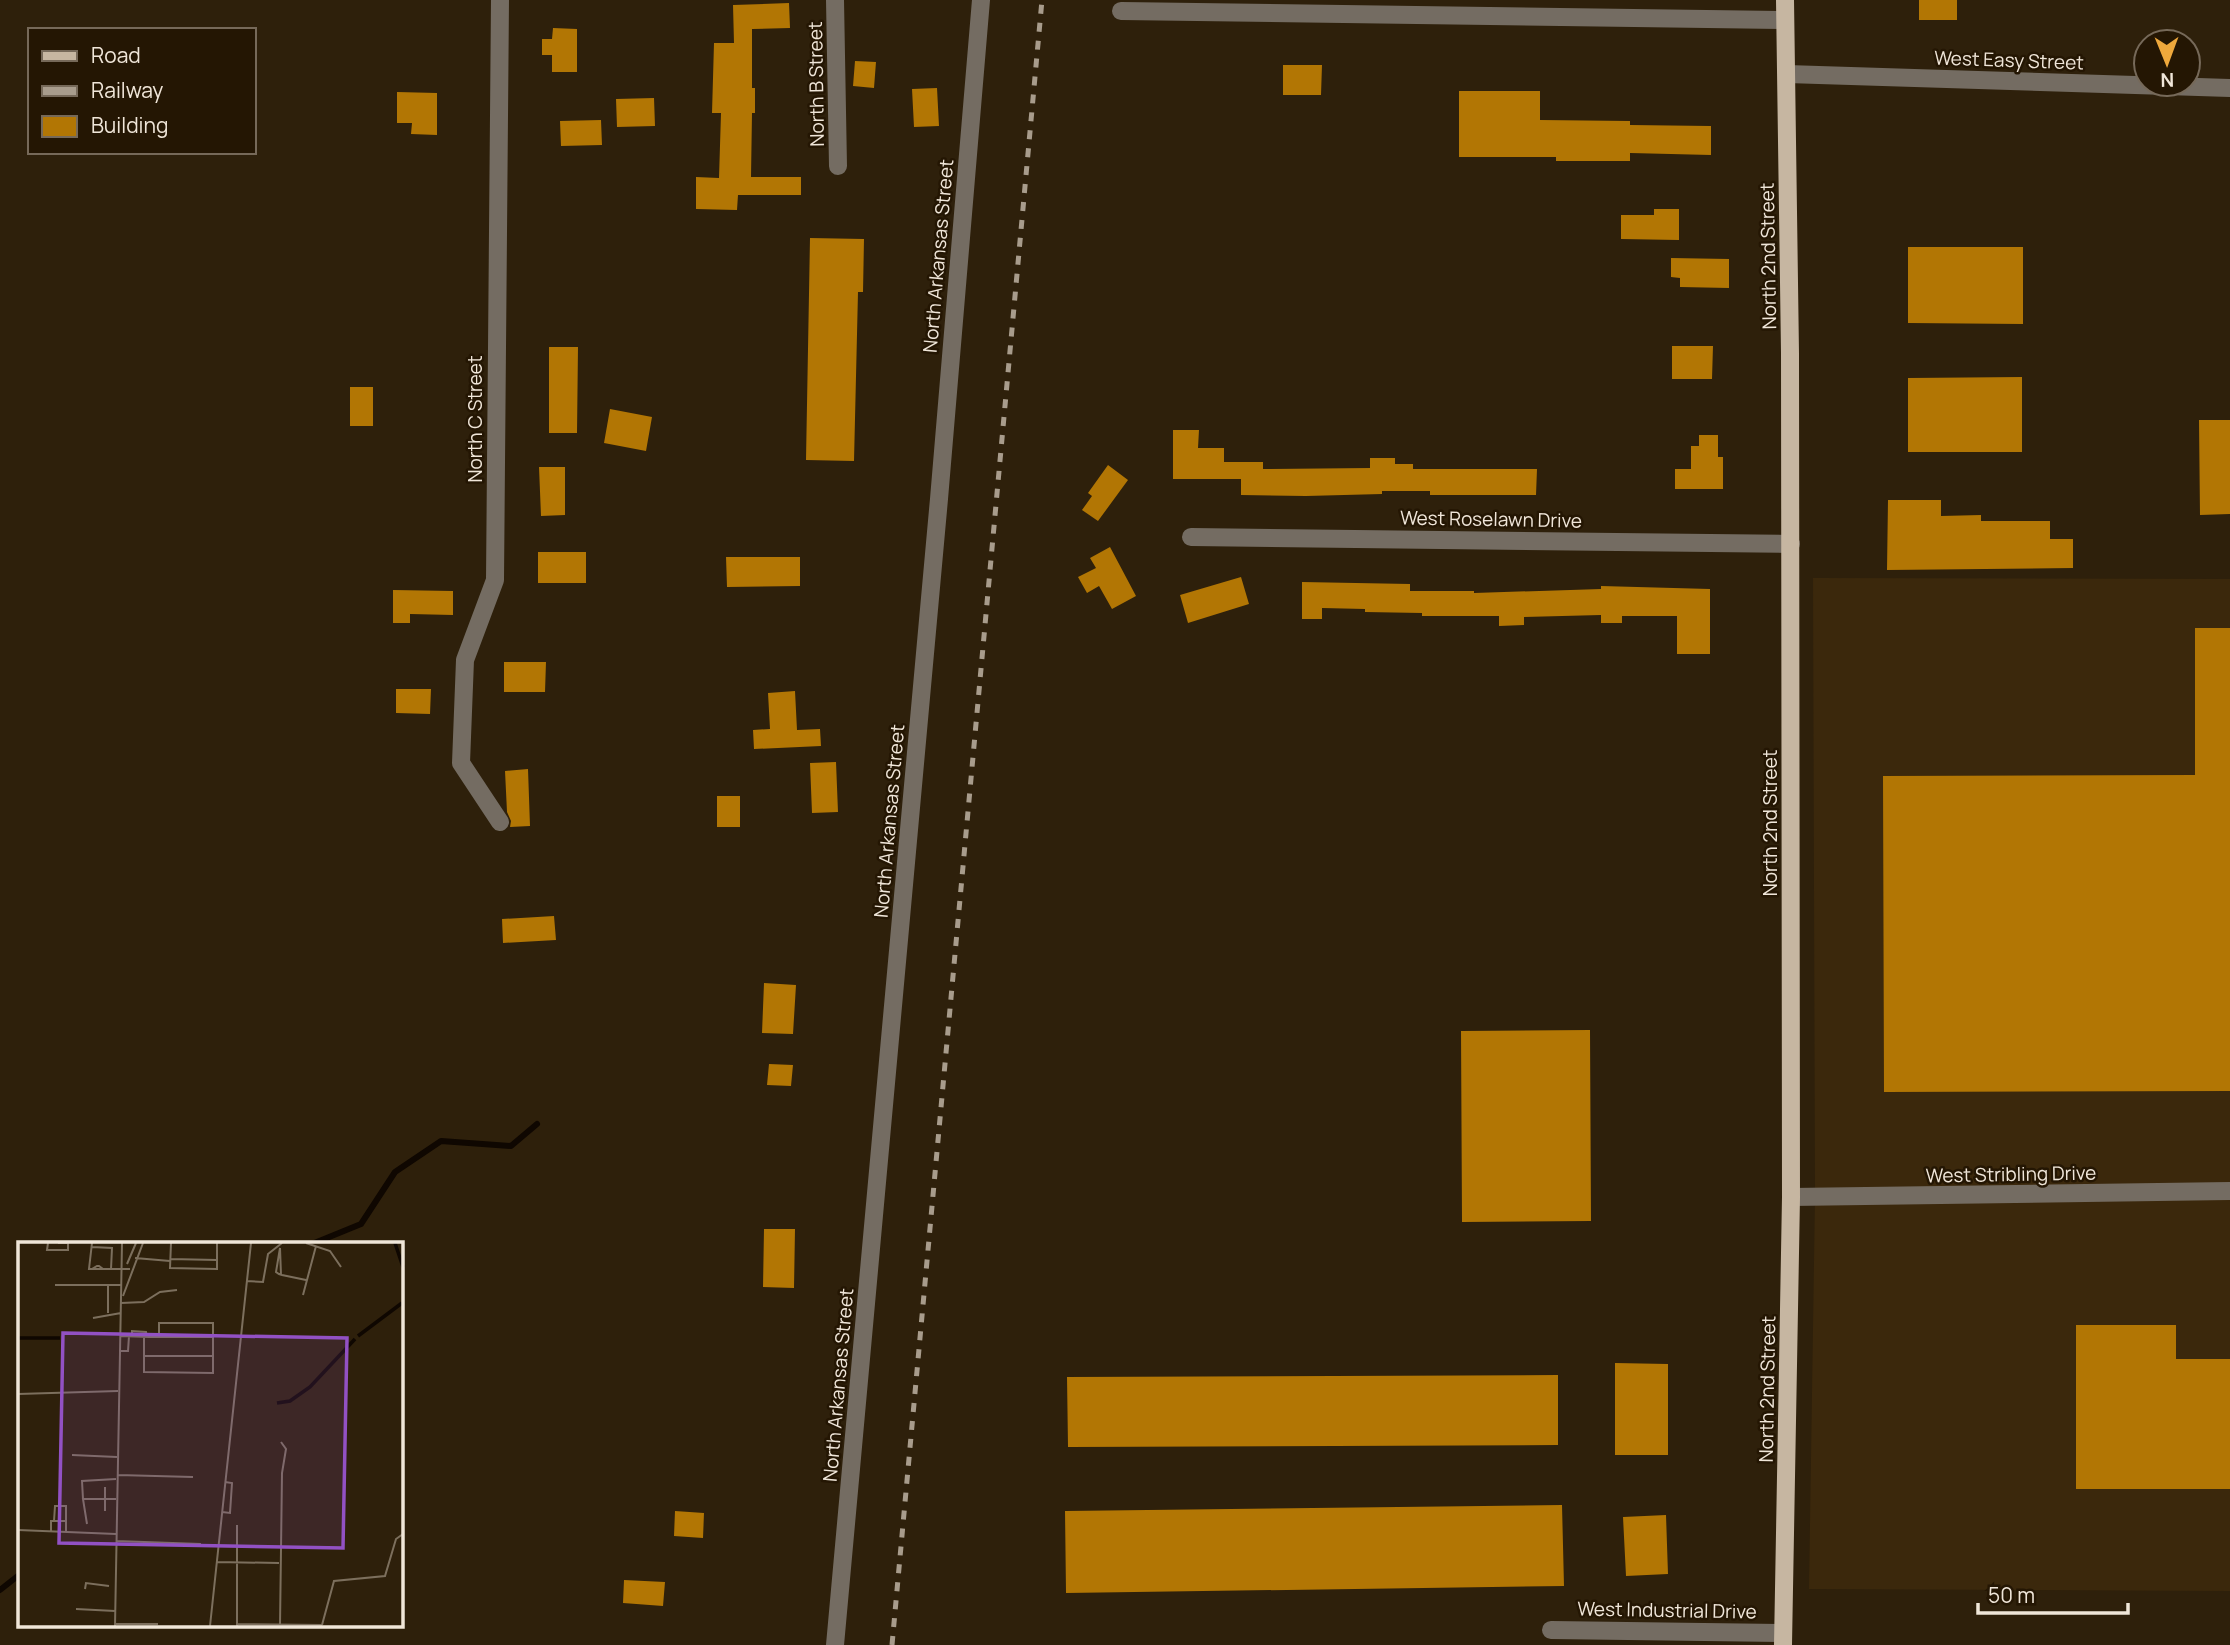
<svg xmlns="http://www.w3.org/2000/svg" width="2230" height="1645" font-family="Manrope,sans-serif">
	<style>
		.built { fill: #3b280c }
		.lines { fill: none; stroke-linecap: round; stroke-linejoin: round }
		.stream { stroke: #0f0701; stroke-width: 6 }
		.building { fill: #b27604 }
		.minor { stroke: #746c62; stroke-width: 18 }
		.major { stroke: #c6b6a1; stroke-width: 18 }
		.rail { stroke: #a89c8c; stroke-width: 5; stroke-dasharray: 9 9; stroke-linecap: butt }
		.labels { text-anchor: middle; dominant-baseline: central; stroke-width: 5; stroke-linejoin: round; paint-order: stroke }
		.street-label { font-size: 19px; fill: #f0e6d9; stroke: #241603 }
		.inset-river { fill: none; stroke: #0f0701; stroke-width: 3.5 }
		.inset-road { fill: none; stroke: #7c6f5d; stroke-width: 2 }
		.view { fill: #9251c4; fill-opacity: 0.15; stroke: #9251c4; stroke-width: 3.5 }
		.inset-edge { fill: none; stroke: #f0e6d9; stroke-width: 3.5 }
	</style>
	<rect width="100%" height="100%" fill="#2e200b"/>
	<path class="built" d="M1813,578l417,1v1012l-421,-2 6,-392z"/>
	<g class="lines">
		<path class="stream" d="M312,1244l49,-20 34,-52 46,-31 70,5 26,-22
			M0,1590l19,-15"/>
	</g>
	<path class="building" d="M1919,0h38v20h-38z
		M789,3l1,25 -38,1v59h3v25h-3l-1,64h50v18h-63l-1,15 -41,-1v-32l23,1 2,-65h-9l2,-70h20l-1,-38z
		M553,28l24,1v43h-25v-17h-10v-16h10z
		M855,61l21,1 -2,26 -21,-2z
		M1283,65h39l-1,30h-38z
		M937,88l2,38 -25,1 -2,-38z
		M1459,91h81v29l90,1v4l81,1v29l-81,-2v8h-74v-4h-97z
		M397,92l40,1v42l-26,-1 1,-11h-15z
		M654,98l1,28 -38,1 -1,-28z
		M601,120l1,25 -41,1 -1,-25z
		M1654,209h25v31l-58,-1v-24h33z
		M810,238l54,1 -1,53h-5l-4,169 -48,-1z
		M1908,247h115v77l-115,-1z
		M1671,258l58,1v29l-49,-1v-9l-9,-1z
		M1672,346h41l-1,33h-40z
		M549,347h29l-1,86h-28z
		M2022,377v75h-114v-74z
		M350,387h23v39h-23z
		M610,409l42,8 -6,34 -42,-8z
		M2199,420h31v94l-30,1z
		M1173,430h26l-1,18h26v14h39v7l107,-1v-10h25v6h18v5h124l-1,26h-106v-4h-48v3l-76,2 -65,-1v-16h-68z
		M1699,435h19v22h5v32h-48v-20h16v-23h8z
		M1108,465l20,15 -30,41 -16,-11 10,-14 -4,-3z
		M539,467h26v48l-24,1z
		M1888,500h53v16l40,-1v6h69v18h23v29l-186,2z
		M1110,547l26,49 -24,13 -13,-23 -12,7 -9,-16 18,-9 -6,-10z
		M538,552h48v31h-48z
		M726,557h74v29l-73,1z
		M1241,577l8,27 -61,19 -8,-28z
		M1302,582l108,2v7h64v2l127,-4v-3l109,3v65h-33v-38h-55v7h-21v-8l-77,2v8l-25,1v-10h-77v-3l-57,-1v-3l-43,-1v11h-20z
		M393,590l60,1v24l-43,-1v9h-17z
		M2195,628h35v463l-346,1 -1,-316 312,-1z
		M504,662h42l-1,30h-41z
		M396,689h35l-1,25 -34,-1z
		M795,691l2,39 23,-1 1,17 -67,3 -1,-19 17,-1 -2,-36z
		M836,762l2,50 -26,1 -2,-50z
		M528,769l2,57 -20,1 1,-6 -4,-9 -2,-41z
		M717,796h23v31h-23z
		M554,916l2,24 -53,3 -1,-24z
		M764,983l32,2 -3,49 -31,-1z
		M1590,1030l1,191 -129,1 -1,-191z
		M769,1064l24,1 -2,21 -24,-1z
		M764,1229h31l-1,59 -31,-1z
		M2076,1325h100v34h54v130h-154z
		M1615,1363l53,1v91h-53z
		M1558,1375v70l-490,2 -1,-70z
		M1562,1505l2,81 -498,7 -1,-82z
		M675,1511l29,2 -1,25 -29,-2z
		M1666,1515l2,59 -42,2 -3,-59z
		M624,1580l41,2 -2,24 -40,-3z"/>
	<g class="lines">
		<path class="minor" d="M500,0l-5,580 -30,80 -4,103 39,59
			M835,0l3,166
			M1121,11l664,9
			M1787,74l443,14
			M1191,537l600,7
			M1791,1197l439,-6
			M1551,1630l232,3
			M835,1645l104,-1146 42,-499"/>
		<path class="major" d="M1783,1645l8,-448 -1,-844 -5,-353"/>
		<path class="rail" d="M892,1645l150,-1645"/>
	</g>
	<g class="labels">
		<g class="street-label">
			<text transform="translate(2009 60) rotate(2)">West Easy Street</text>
			<text transform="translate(816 84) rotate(-91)">North B Street</text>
			<text transform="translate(938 256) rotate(-85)">North Arkansas Street</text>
			<text transform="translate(1768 256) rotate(-91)">North 2nd Street</text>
			<text transform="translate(475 419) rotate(-90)">North C Street</text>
			<text transform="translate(1491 519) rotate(1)">West Roselawn Drive</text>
			<text transform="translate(889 821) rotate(-85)">North Arkansas Street</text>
			<text transform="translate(1770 823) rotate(-90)">North 2nd Street</text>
			<text transform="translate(2011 1174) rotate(-1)">West Stribling Drive</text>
			<text transform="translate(838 1385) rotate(-85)">North Arkansas Street</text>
			<text transform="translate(1767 1389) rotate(-89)">North 2nd Street</text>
			<text transform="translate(1667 1610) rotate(1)">West Industrial Drive</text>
		</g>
	</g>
	<g transform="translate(18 1242)">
		<rect width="385" height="385" fill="#2e200b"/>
		<path class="inset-river" d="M377,1l8,24M340,94l44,-33M0,96h42M259,161l13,-2 20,-14 45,-48"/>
		<path class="inset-road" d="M30,1l-1,7h21v-7h-10M74,1l-3,26h7M153,1l-1,25 47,1v-26M288,1l24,8 11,16M74,5l20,1 -1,21M117,16l35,3M152,17l47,1M109,22l9,-21M79,24h2l4,3h-11zM81,27h31M263,33l-1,-27 -4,24 3,2 3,1 24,5M228,39l17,1 5,-28 14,-11M37,43h66M285,53l13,-49M105,54l20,-53M103,61l23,-1 16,-10 17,-2M90,71v-29M75,76l28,-5M102,94l29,1h64v-14h-54v14M114,94v-5l14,1 1,5M126,94v36l69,1v-36M101,109h9l1,-15M126,114h69M0,152l100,-3M54,213l45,2M100,233l75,2M65,257l-1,-18 34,-2M87,269v-24M204,270l8,1 2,-30 -7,-1M36,279l1,-15h11v15M69,282l-4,-25h33M0,288l98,4M33,289v-10h15v11M98,299l85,3M199,320l62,1M67,347l1,-6 23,3M58,367l39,2M97,382h43M219,382l85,1M304,383l12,-44 51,-5 11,-37 7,-5M97,384l7,-383M192,384l41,-383M219,384v-101M262,384l2,-153 4,-24 -5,-7"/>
		<path class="view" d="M45,91l284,5 -4,210 -284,-5z"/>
		<rect width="385" height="385" class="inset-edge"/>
	</g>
	<rect x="28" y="28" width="228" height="126" fill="#241603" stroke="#766959" stroke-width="2"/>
	<rect x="42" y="51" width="35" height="10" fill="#c6b6a1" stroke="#766959" stroke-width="2"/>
	<text x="91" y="63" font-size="21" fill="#f0e6d9">Road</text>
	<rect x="42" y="86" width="35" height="10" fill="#a89c8c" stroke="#766959" stroke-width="2"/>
	<text x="91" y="98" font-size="21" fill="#f0e6d9">Railway</text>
	<rect x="42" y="116" width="35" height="21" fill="#b27604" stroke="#766959" stroke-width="2"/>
	<text x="91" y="133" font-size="21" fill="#f0e6d9">Building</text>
	<g transform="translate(2167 63) rotate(179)"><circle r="33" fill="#241603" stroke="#766959" stroke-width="2"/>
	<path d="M0-5L12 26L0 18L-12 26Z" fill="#eea83c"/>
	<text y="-10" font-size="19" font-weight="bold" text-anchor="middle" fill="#f0e6d9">N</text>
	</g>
	<path d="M1978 1603v10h150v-10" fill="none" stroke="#f0e6d9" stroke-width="3.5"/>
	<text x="1988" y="1603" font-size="21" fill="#f0e6d9" stroke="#241603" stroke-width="5" paint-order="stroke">50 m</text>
</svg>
